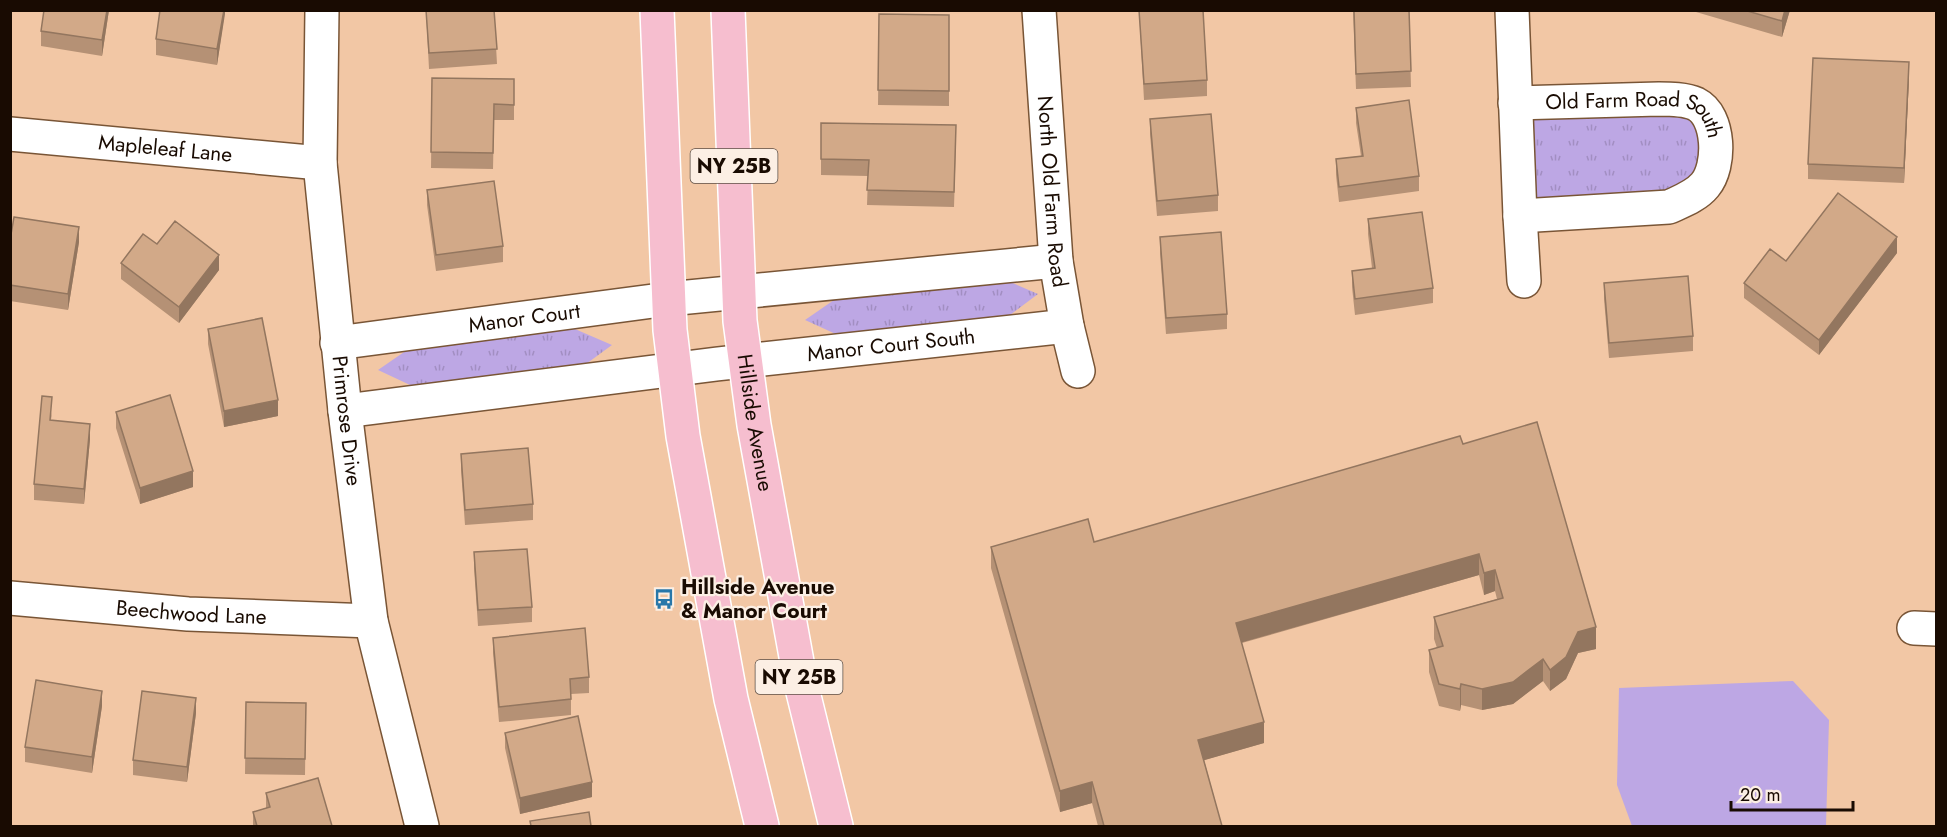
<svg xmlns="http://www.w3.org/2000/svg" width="1947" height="837" font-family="Jost,sans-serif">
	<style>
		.grass { fill: url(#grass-tufts) }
		.pitch { fill: #bda7e4 }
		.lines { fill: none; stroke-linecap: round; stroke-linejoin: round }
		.minor-casing { stroke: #795536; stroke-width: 36 }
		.primary-casing { stroke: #fff; stroke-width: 36 }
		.minor { stroke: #fff; stroke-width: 33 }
		.primary { stroke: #f6becf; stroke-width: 33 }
		.wall { fill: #b59175 }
		.shaded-wall { fill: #93765f }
		.building { fill: #d2a988; stroke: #93765f; stroke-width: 1.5 }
		.labels { text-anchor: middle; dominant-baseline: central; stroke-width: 4.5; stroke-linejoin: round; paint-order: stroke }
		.shield { fill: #fcefe4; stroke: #5d4f46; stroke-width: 1.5 }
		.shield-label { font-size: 20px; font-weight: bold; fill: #190b02 }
		.street-label { font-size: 21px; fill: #190b02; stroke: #fcefe4 }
		.poi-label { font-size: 21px; font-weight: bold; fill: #190b02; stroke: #fcefe4; text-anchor: start }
	</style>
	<defs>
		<pattern id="grass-tufts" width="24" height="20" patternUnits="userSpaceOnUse" patternTransform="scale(1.5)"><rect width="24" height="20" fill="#bda7e4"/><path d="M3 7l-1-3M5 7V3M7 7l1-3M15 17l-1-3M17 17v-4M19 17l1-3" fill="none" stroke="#a28ec2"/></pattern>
	</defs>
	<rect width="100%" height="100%" fill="#f2c7a5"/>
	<path class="grass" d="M1686,106l22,23 -17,63 -167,19 -3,-103z
		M994,275l44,19 -40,30 -147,17 -46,-21 42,-29z
		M568,326l44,19 -41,30 -146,17 -47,-22 42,-29z"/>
	<path class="pitch" d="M1793,681l36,39 -3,106h-194l-15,-41 2,-97z"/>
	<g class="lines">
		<g class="minor-casing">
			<g id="minor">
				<path id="s1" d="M322,10l-2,153 25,248 26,210 51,205"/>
				<path id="s2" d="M1039,10l17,251 11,65 11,45"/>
				<path d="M1512,10l8,206 4,65"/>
				<path id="s3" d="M1515,103l144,-4c11,0 26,0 37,5 24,12 25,62 9,81 -9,11 -23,16 -36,22l-149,9"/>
				<path id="s4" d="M10,134l310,29"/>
				<path id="s5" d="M337,343l331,-44 388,-38"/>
				<path id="s6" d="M345,411l372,-47 350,-38"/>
				<path id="s7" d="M10,598l178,16 183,7"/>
				<path d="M1914,628l22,1"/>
			</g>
		</g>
		<g class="primary-casing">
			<g id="primary">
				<path d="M657,10l13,320 13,106 48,263 31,127"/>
				<path id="s8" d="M728,10l12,311 14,104 47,259 35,142"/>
			</g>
		</g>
		<use href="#minor" class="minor"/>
		<use href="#primary" class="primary"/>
	</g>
	<path class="wall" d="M44,10h65l-7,46 -61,-10v-15z
		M225,10l-8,55 -61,-10v-16z
		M426,10h68l3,54 -68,5z
		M1139,10l68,70v16l-63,4z
		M1353,10h56l2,77 -55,2z
		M1696,10h94l-8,27 -86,-25z
		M879,14l70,1v91l-71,-1z
		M432,78l82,1v41h-20l-1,49 -62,-1z
		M1909,78l-5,105 -96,-4v-15z
		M1356,108l63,68v15l-80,11 -3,-27v-16l25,-3 -5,-33z
		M1150,119l68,76v16l-61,5 -7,-82z
		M821,123l135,18 -2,66 -87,-2 1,-29 -47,-1z
		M427,190l76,56v16l-67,9 -9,-66z
		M1368,219l65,69v15l-78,12 -3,-28v-16l20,-3 -4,-34z
		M1160,237l67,77v15l-61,5 -6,-81z
		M10,240l69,2 -11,68 -58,-9z
		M1897,253l-78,102 -75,-57v-15l42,-22z
		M121,263l98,7 -40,53 -58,-44z
		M1604,283l89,53v15l-84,7 -5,-59z
		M208,329l70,87 -54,11 -16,-83z
		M52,412l-1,8 39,19 -6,65 -50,-4v-16z
		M116,412l77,75 -53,17 -24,-76z
		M1463,444l133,205 -18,4 -12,26 -16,12 -7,-10 -30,23 -31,6 -21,-5 -1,6 -21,-5 -10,-34v-22l8,-2 -3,-9v-22l63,-18 -2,-8 -11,4 -5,-20 -237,68 22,100 -60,17 18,66h-124l-6,-23 -32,9 -69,-244v-21l103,-5z
		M461,454l72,50v16l-68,5 -4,-55z
		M474,552l58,55v15l-54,4 -4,-58z
		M493,638l96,39v16l-18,1v21l-72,7 -6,-69z
		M246,702l60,1 -1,72 -60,-1z
		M102,706l-10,67 -67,-11v-15z
		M196,713l-9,69 -54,-7v-15z
		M505,733l87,64 -72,17 -15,-66z
		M266,793l66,33h-79v-14l13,-4z"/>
	<path class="shaded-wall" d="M107,10h2l-7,46v-16z
		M224,10h1v4l-8,51v-16z
		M1785,10h5l-8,27v-16z
		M1909,62v16l-5,105v-15z
		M79,227v15l-11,68v-16z
		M1897,237v16l-78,102v-15z
		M219,255v15l-40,53v-16z
		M278,400v16l-54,11v-16z
		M90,424v15l-6,65v-15z
		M193,471v16l-53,17v-16z
		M1479,554v21l-243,69v-21z
		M1495,570v21l-11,4v-22z
		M1596,627v22l-18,4 -12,26 -16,12v-21l28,-38z
		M1543,659v22l-30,23 -31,6v-21z
		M1461,684v21l-1,6v-22z
		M102,691v15l-10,67v-16z
		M196,698v15l-9,69v-15z
		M1264,722v21l-66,19v-22z
		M592,782v15l-72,17v-16z
		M1092,782v21l-32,9v-21z"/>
	<path class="building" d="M44,10h63l-5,30 -61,-9z
		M160,10h64l-7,39 -61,-10z
		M426,10h68l3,39 -68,4z
		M1139,10h64l4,70 -63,4z
		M1354,10h55l2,61 -55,3z
		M1744,10h41l-3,11z
		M879,14l70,1v76l-71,-1z
		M1813,58l96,4 -5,106 -96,-4z
		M432,78l82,1v26l-20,-1 -1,49 -62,-1z
		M1409,100l10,76 -80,11 -3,-28 27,-3 -7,-48z
		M1211,114l7,81 -61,6 -7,-82z
		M821,123l135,2 -2,67 -87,-2 2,-30 -48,-1z
		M494,181l9,65 -67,9 -9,-65z
		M1838,193l59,44 -78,103 -75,-57 26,-34 16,12z
		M1422,212l11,76 -78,11 -3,-28 23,-3 -7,-49z
		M14,217l65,10 -11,67 -58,-9v-45z
		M175,221l44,34 -40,52 -58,-44 22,-29 14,10z
		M1221,232l6,82 -61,4 -6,-81z
		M1688,276l5,60 -84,7 -5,-60z
		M262,318l16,82 -54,11 -16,-82z
		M170,395l23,76 -53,17 -24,-76z
		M42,396l10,1 -2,23 40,4 -6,65 -50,-5z
		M1537,422l59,205 -18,5 -12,25 -16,13 -7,-11 -30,23 -31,7 -21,-5 -1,5 -21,-5 -10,-34 14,-4 -9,-29 69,-19 -8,-28 -11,3 -5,-19 -243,69 28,99 -66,18 24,86h-118l-12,-44 -32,9 -69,-244 97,-28 6,23 366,-106 3,8z
		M528,448l5,56 -68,6 -4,-56z
		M527,549l5,58 -54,3 -4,-58z
		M585,628l4,49 -19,2 1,20 -72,8 -6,-69z
		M36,680l66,11 -10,66 -67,-10z
		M142,691l54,7 -9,69 -54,-7z
		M246,702l60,1 -1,56 -60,-1z
		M578,716l14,66 -72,16 -15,-65z
		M318,778l14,48h-75l-4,-14 17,-5 -4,-14z
		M589,812l2,14h-60l-1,-5z"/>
	<defs>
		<g id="bus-bare" transform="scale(1.62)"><path d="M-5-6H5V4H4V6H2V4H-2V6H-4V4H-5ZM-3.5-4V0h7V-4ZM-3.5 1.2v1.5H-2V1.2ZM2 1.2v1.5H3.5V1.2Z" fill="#2877a9" stroke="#fcefe4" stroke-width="2.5" paint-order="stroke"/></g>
	</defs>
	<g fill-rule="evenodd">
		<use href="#bus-bare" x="664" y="599"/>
	</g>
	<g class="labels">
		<g class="shield">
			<rect x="690.5" y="149" width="87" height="34" rx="4.5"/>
			<rect x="755.5" y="660" width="87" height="34" rx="4.5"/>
		</g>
		<g class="shield-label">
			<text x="734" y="166">NY 25B</text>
			<text x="799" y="677">NY 25B</text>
		</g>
		<g class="street-label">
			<text stroke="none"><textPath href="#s3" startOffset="126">Old Farm Road South</textPath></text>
			<text stroke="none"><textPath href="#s4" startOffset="156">Mapleleaf Lane</textPath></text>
			<text stroke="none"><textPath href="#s2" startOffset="182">North Old Farm Road</textPath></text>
			<text stroke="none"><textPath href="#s5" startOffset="189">Manor Court</textPath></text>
			<text stroke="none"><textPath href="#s6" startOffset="550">Manor Court South</textPath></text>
			<text stroke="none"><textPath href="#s1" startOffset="412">Primrose Drive</textPath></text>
			<text stroke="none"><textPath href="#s8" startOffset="414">Hillside Avenue</textPath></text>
			<text stroke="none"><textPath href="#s7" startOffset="182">Beechwood Lane</textPath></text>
		</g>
		<g class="poi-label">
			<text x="681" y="587">Hillside Avenue<tspan x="681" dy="24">&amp; Manor Court</tspan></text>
		</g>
	</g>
	<rect width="1947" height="837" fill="none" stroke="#190b02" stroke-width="24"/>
	<path d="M1731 801v9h122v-9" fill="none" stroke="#190b02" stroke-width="3"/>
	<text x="1740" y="801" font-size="18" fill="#190b02" stroke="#fcefe4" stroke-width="4.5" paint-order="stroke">20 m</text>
</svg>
